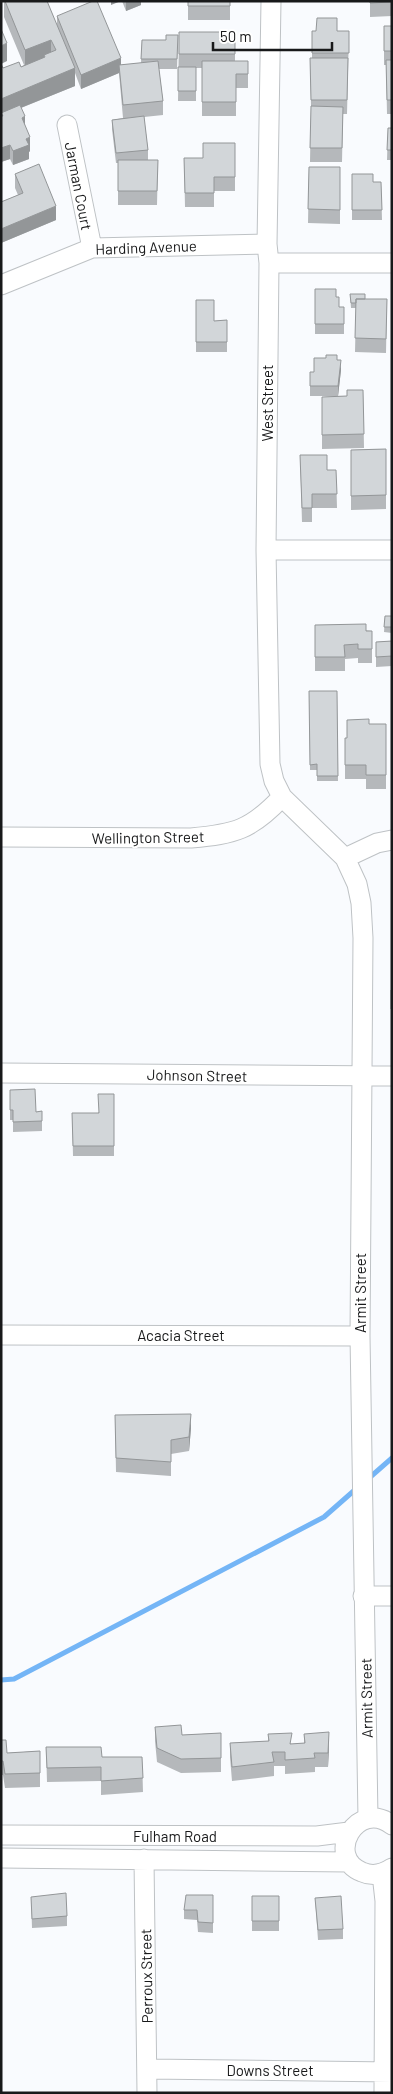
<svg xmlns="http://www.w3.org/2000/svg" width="393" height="2094" font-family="Barlow,sans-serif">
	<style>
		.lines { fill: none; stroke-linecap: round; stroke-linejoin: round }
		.stream { stroke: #74b5f6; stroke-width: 5 }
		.minor-casing { stroke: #bec2c5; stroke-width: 21 }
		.minor { stroke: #fff; stroke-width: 19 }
		.wall { fill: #b5b8bb }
		.shaded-wall { fill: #939698 }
		.building { fill: #d2d6d9; stroke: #939698 }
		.labels { text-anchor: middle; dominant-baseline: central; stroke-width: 4; stroke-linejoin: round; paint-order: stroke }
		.street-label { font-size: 15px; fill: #18191a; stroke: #fff }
	</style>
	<rect width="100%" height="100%" fill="#f9fbfe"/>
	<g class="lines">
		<path class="stream" d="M368,1479l24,-21
			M1,1680l13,-1 310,-162 33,-29"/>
		<g class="minor-casing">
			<path id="minor" d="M271,1l-4,243 2,19 -3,287 4,214 4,17 8,16 63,61 12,26 4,19 2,35 -3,398 8,482
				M67,125l25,123
				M269,263h123
				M1,285l91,-37 175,-4
				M266,550h126
				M1,837l190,1c44,-4 60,-8 91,-41
				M345,858l32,-15 15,-3
				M1,1073l391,3
				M1,1335l359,1
				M363,1596h29
				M392,1825c-35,-27 -68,32 -30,47 11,5 21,2 30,-4
				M1,1835l316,1 32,-4
				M1,1858l348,4
				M144,1859l3,234
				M382,1874l3,27 -1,192
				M147,2069l245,3"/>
		</g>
		<use href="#minor" class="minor"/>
	</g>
	<path class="wall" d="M4,1h43l10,25v-10l64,49 20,-2 1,-23h24l12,-5 -1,34h-18l4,32v14l-19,2 4,33v10h10l-1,45h-39v-42h-2l-4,-34v-9l11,-2 -4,-45 -38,16 -6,-16v13l-54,22 9,43 -1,1v7l-16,6 -3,-6 -9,3v-98l2,4 18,-1 3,-2 -20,-48z
		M122,1h19v4l-15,6z
		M188,1h42v19h-42z
		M370,1h22v15l-22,1z
		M384,26h8v88h-5l-1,-49h-2z
		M312,31h37l-2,83h-4l-1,48h-32l1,-56 -1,-48h2z
		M179,32h56v29h13v27h-12v28h-34v-48h-6v33h-18z
		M388,128h4v32h-5z
		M235,143v48h-21v16h-29l-1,-49h19z
		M309,167h31v57l-32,-1z
		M15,174l41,46 -55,23v-41l17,-7 -3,-7z
		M352,174l21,8h8l1,38h-30z
		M315,289l21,8 3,10h5v27h-29z
		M350,294l15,5h22l-1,54 -31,-1 1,-44h-5z
		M196,300l18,21 13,-1v32h-31z
		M337,360l4,10 -3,26h-28v-24h4z
		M363,390l1,58 -42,1v-52l25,-1z
		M386,449v60l-35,1v-60z
		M300,455l27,15h9l1,38h-25v14h-10z
		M385,616h7v17l-8,-1z
		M315,625l57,6v32h-14v-5l-13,1v12h-30z
		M392,641v25l-16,1v-25z
		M309,691h28l1,90h-21v-11h-7z
		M369,724h17v65h-20v-10h-21v-41h2z
		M392,990v33h-1v-19z
		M10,1090l26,22 6,-1v20l-29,1v-12h-3z
		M114,1094v62h-41l-1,-43h26z
		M115,1415l76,13 -2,23 -18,3v22l-55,-4z
		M155,1727l27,8 39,-2v39l-40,1 -24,-11 -2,-21z
		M268,1734l24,10 12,-1v-9l25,12 -1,21h-13v5l-30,2v-8h-11v10l-42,5 -2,-24v-14l38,-2z
		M1,1740l6,13 33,-2v36l-35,1 -2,-13h-2z
		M46,1747l56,10h40l1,35 -42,3v-14l-54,1z
		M213,1895v38l-15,-1 -1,-12 -13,-1v-9z
		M252,1896h27v35h-27z
		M31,1897l36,19v10l-35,2z
		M315,1898l28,31v10l-25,1z"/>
	<path class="shaded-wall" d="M111,1h10l-10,4z
		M126,1h15v4l-15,6z
		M51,40v17l-7,-2v5l-19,8v-18z
		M7,43v18l-6,3v-18z
		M121,58v14l-2,-7v8l-38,16v-14z
		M75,68v18l-72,29 -2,-2v3v-17z
		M25,116v14l-3,-12z
		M30,137v14l-1,1v7l-16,6v-14l13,-12z
		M10,145v14l-9,3v-14z
		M56,206v14l-55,23v-14z
		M341,360v10l-3,26v-10z
		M191,1414v14l-2,23v-14z
		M329,1732v14l-1,21v-14z"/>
	<path class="building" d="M5,1h42l28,67 -74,31v-35l2,4 16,-6 2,5 24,-10 -1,-2 12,-5 -5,-10 -26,10z
		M93,1h4l24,57 -40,17 -24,-59z
		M188,1h42v5h-42z
		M370,1h22v1l-22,1z
		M317,18h20v13h12v22h-37v-22h4z
		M384,26h8v25h-8z
		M1,29l6,14 -6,3z
		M179,32h56v22h-56z
		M166,35h12l-1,24h-36l1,-19h24z
		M310,58h38l-1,42h-36z
		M386,60h6v40h-5z
		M158,61l5,40 -40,4 -4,-40z
		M202,61h46v13h-12v28h-34z
		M178,67h18v24h-18z
		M20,105l5,11 -3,2 8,19 -4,2 3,6 -16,6 -3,-6 -9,3v-32h2l-2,-3z
		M311,106l32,1 -1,41h-32z
		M144,116l4,34 -32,3 -4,-33z
		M388,128h4v22h-5z
		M203,143h32v34h-21v16h-29l-1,-35h19z
		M118,160h40l-1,31h-39z
		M39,164l17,42 -55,23v-27l22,-9 -8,-19z
		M309,167h31v43l-32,-1z
		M352,174h21v8h8l1,28h-30z
		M315,289h21v8h3v10h5v17h-29z
		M350,294h15v5h-9v4h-5z
		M356,299h31l-1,40 -31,-1z
		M196,300h18v21l13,-1v22h-31z
		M326,355h11v5h4l-3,26h-28v-14h4v-14h12z
		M347,390h16l1,44 -42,1v-38l25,-1z
		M386,449v46l-35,1v-46z
		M300,455h27v15h9l1,24h-25v14h-10z
		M385,616h7v11h-8z
		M366,624v7h6v18h-14v-5l-14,1 1,12h-30v-32z
		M392,641v15l-16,1v-15z
		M309,691h28l1,85h-21v-12l-7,1z
		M369,719v5h17v51h-20v-10h-21v-27h2v-18z
		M391,990h1v19h-1z
		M35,1089l1,23 6,-1v10l-29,1v-12h-3v-20z
		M98,1094h16v52h-41l-1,-33h27z
		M191,1414l-2,23 -18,3v22l-55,-4 -1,-43z
		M181,1725l1,10 39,-2v25l-40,1 -24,-11 -2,-21z
		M329,1732l-1,21h-14l1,5 -30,2v-8h-13l2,10 -42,5 -2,-24 39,-2 -1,-7 24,-1 -2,11 15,-1 -1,-9z
		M1,1740h5l1,13 33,-2v22l-35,1 -2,-13h-2z
		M46,1747h55l1,10h40l1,21 -42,3v-14l-54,1z
		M66,1893l1,23 -35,3 -1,-22z
		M186,1895h27v28l-15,-1 -1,-12h-13z
		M252,1896h27v25h-27z
		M341,1896l2,33 -25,1 -3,-32z"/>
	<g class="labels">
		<g class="street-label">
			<text transform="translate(79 186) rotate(79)">Jarman Court</text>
			<text transform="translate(146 247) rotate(-2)">Harding Avenue</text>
			<text transform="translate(267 403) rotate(-90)">West Street</text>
			<text transform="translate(148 837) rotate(-1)">Wellington Street</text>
			<text transform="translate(197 1075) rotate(1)">Johnson Street</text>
			<text transform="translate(360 1293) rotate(-90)">Armit Street</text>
			<text x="181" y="1335">Acacia Street</text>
			<text transform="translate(366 1698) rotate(-91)">Armit Street</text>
			<text x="175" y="1836">Fulham Road</text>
			<text transform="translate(146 1976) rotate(-91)">Perroux Street</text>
			<text x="270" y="2070">Downs Street</text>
		</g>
	</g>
	<rect width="393" height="2094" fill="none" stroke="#18191a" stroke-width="5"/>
	<path d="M213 42v8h119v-8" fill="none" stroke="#18191a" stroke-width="2.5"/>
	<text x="220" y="42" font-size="15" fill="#18191a" stroke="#ffffff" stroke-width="4" paint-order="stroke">50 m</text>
</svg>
